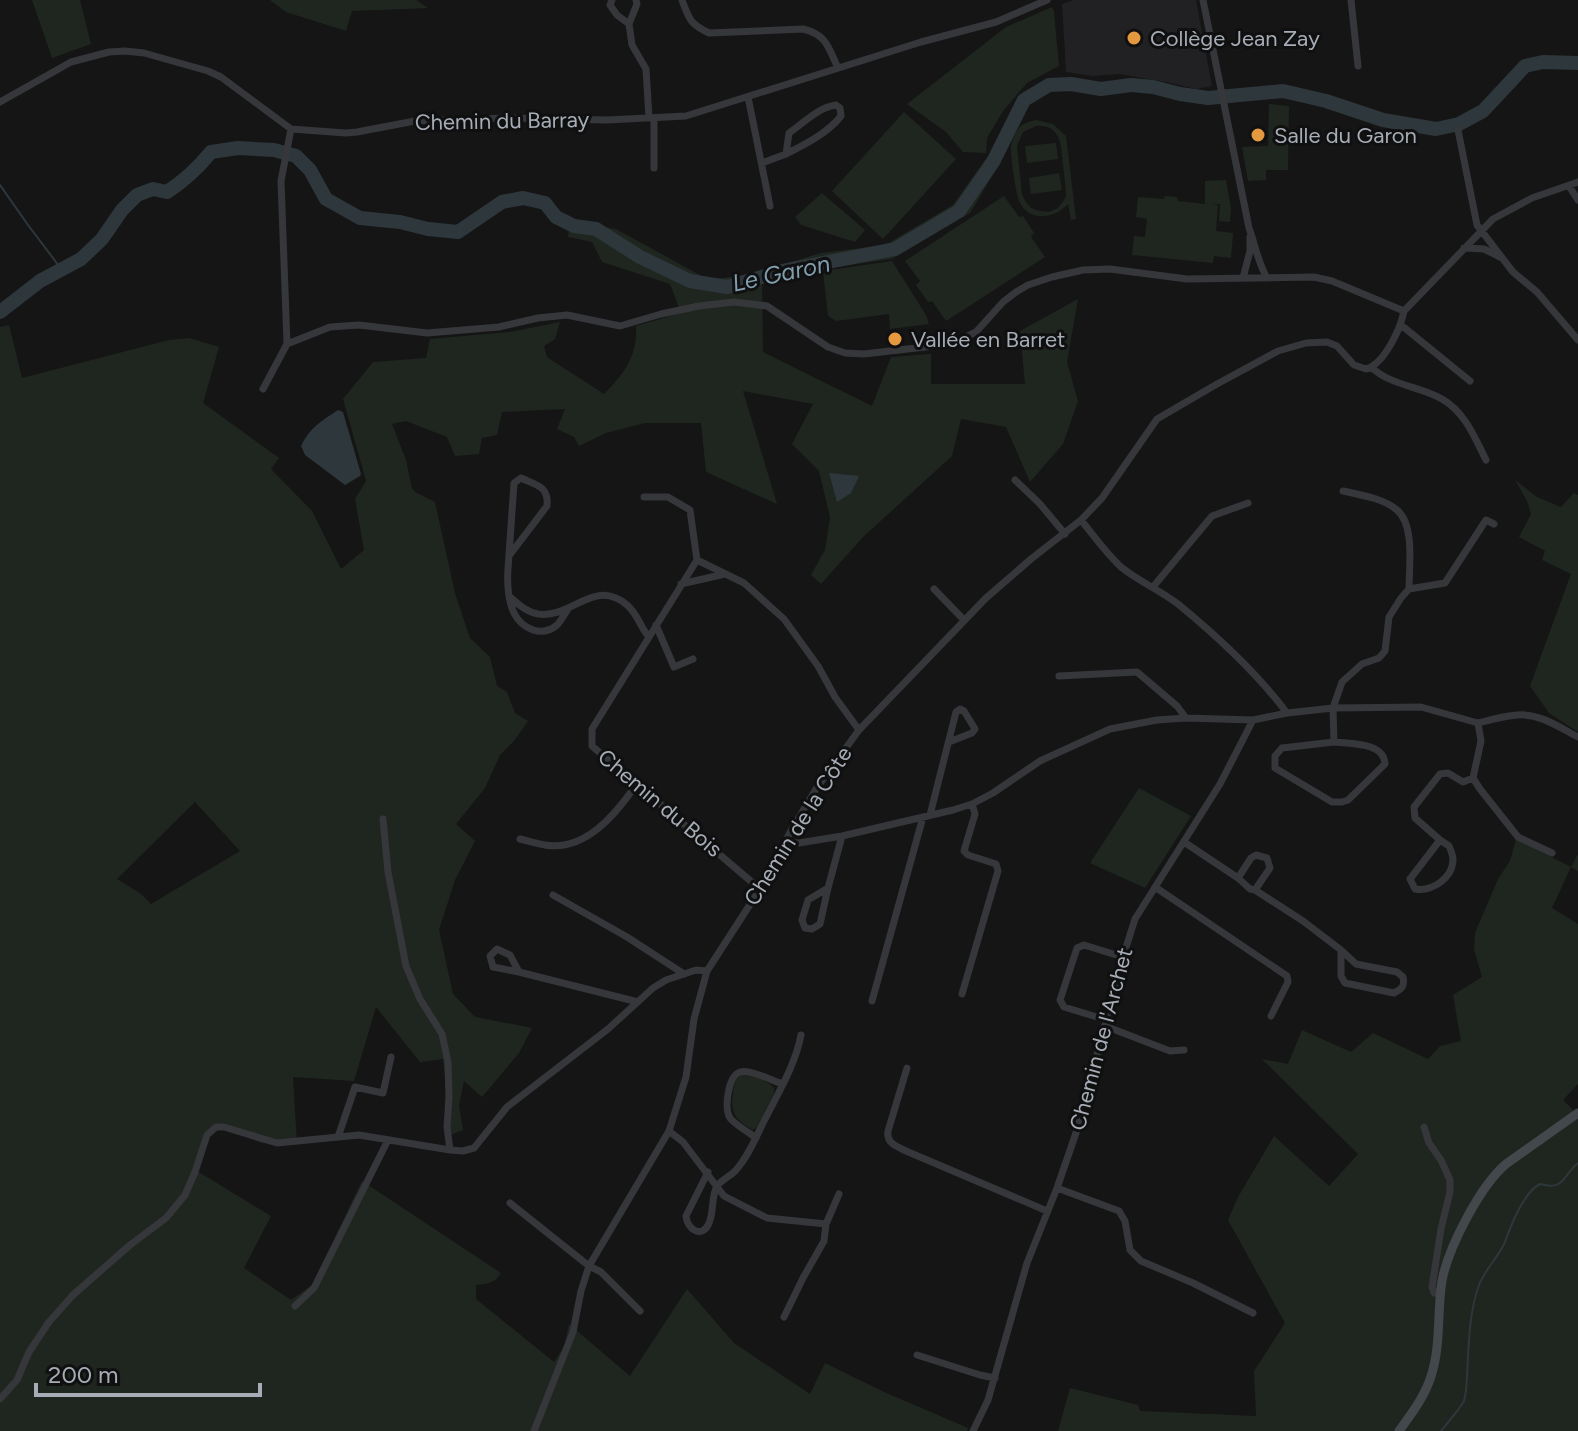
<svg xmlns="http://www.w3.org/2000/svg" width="1578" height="1431" font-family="Figtree,sans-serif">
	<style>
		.built { fill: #212123 }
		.green { fill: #1f261f; fill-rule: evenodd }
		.water { fill: #2e373b }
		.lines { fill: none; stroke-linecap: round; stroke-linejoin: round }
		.stream { stroke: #2e373b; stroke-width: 2 }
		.river { stroke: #2e373b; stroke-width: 14 }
		.street { stroke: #36373b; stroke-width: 7 }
		.secondary { stroke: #44474b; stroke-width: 9 }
		.poi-dot { fill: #e5993e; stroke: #101011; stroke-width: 3 }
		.labels { text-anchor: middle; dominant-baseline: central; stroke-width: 6; stroke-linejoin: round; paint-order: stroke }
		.poi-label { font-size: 22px; fill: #a7adb6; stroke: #101011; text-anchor: start }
		.street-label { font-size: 22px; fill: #a7adb6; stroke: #101011 }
		.water-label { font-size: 24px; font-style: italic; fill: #819eae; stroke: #101011 }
	</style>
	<rect width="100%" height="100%" fill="#151516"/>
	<path class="built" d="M1074,0h122l16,86 -16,3 -30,-7 -47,-8 -27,2 -26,-4 -4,-68z"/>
	<path class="green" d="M32,0h48l11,44 -39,14z
		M270,0h146l12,8 -76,3 -6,20 -60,-19z
		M1052,7l2,5 5,54 -32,17 -24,28 -16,27 -1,15 -23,-1 -17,-20 -39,-28 99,-77z
		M1269,104l20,2 -1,64h-22v10l-18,1 -6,-34 26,-1z
		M904,112l52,47 -73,80 -51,-48z
		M1036,120l17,4 13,12 10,83 -5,1 -3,-16c-13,14 -37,19 -48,-1 -4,-7 -10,-49 -9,-57 1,-6 4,-13 8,-18 4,-5 10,-6 17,-8zM1036,126c25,-2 25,19 27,38 1,11 3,22 3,33l-8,11 -9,4 -10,-1 -8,-3 -5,-6 -4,-7 -5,-49 6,-14z
		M1056,143l2,16 -31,4 -2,-17z
		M987,157l13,6 -30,50 -78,46 -70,10 -60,14 1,69 109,54 19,-49 40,-3v30h94l-5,-53 58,-32 -11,63 11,39 -15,43 -33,38 -24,-55 -45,-8 -9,37 -89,81 -42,47 -10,-9 14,-25 5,-33 -11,-46 -27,-27 21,-40 -70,-13 34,113 -71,-32 -5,-49h-56l-39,10 -27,13 -5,-9 -17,-8 8,-20 -63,3 -5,23 -15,3 -3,16 -24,2 -8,-19 -41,-16 -14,3 14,36 6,28 3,4 20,10 20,91 15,45 20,19 7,29 10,6 8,21 13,8 -14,20 -14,14 -15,33 -29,36 19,17 -20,39 -16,50 14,64 22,23 57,11 -13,25 -37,44 -18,-16 -5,24 4,25 -18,7 1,-49 -3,-29 -23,3 -44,-55 -22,74 -61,-4 4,68 -35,-2 -41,-15 -11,8 -13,35 74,45 -27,52 47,32 21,-15 50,-104 139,92c-6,10 -14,11 -25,12v14l78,63 10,-15 5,-23 61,52 57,-87 47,54 76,51 15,-31 57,28 86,37 -1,3h-967v-1104l9,-2 13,53 147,-38 20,-2 30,9 -16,56 76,55 -8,11 41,42 29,58 23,-19 -9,-51 11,-18 -23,-82 30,-37 53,-4 4,-19 80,-7 50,-10 -5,17 -11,7 3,11 57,37c20,-20 34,-39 32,-68l45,-13 -11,-29 -68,-22 -10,-20 -24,-5 2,-15 46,7 93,51 41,-6 71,-21 64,-8 68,-40zM195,802l45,49 -89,53 -10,-10 -24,-15z
		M1059,173l3,17 -31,4 -2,-16z
		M1226,180l5,28 -1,14 -11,-1 1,-17h-8l6,1 -2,26 17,2 -2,25 -17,-2 -1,7 -81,-8 2,-19 11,1 2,-18 -11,-2 2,-20 26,2 1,-3 12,1 1,4 27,3v-23z
		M822,193l43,37 -10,12 -54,-17 -6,-8z
		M1004,196l15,21 4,-1 11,17 -3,4 14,20 -99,64 -14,-20 -4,1 -12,-17 4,-4 -15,-20z
		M892,261l34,54 3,9 -39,5 -1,-15 -53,7 -8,-5 -5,-45z
		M1515,480l22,17 24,10 13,-14 4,2v237l-29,-19 -19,-27 41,-112 -29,-14 3,-9 -26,-14 12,-23 -4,-13z
		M1139,788l52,28 -46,72 -55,-25z
		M1516,839l55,28 7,-13v17l-7,-4 -19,41 26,16v160l-15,16 15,15v316h-520l12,-43 68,17 2,6 116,5 -2,-45 31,-48 -57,-103 10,-23 36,-61 55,50 29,-32 -96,-95 26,5 14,-34 49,22 22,-19 55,26 12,-13 21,-5 -8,-46 29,-18 -8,-28 1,-16 23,-54 12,-18z
		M741,1075c10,0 27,5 33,13v5l-17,34 -4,3c-18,-10 -23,-17 -20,-37 1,-9 2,-12 8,-18z"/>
	<path class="water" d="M338,410l5,2 18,62 -1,2 -15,9 -40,-30 -4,-9c8,-18 22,-26 37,-36z
		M829,473l30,3 -8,17 -14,9z"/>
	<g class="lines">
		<path class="stream" d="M0,185l28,40 34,45
			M1441,1431l17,-21 6,-9 2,-10c3,-34 1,-73 13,-106 6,-16 19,-27 26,-43 6,-17 19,-50 35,-58 25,7 22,-8 38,-21"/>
		<path class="river" d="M0,312l40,-31 41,-22 21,-20 20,-29 15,-15 16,-6 14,3c17,-11 31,-24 44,-40l27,-4 36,2 22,6 14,14 16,29 34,19 40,4 28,7 30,3 44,-30 21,-4 22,5 11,14 18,9 22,3 44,28 50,24 37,6 55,-16 113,-22 64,-38 34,-49 31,-62 25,-15 22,-1 30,5 30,-4 22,2 27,7 28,4 75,-7 43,10 57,19 53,9 23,-5 24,-13 42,-45 18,-4 35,1"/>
		<path class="street" d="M612,0l-2,5 7,10 12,9
			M636,0l1,4 -8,20 3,21 14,24 3,49
			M682,0c7,19 8,24 27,33l94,-4c24,6 25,18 35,39
			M1203,0l46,228c6,16 9,35 18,50
			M1351,0l7,66
			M748,97l22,109
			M0,102l71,-40 38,-10 16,-1 19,2 64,18 13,6 70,52 55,4 11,-1 58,-11 95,-3 97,2 79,-4 235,-74 75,-20 51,-22
			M1458,130l19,95 36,47 24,20 41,48
			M762,163l24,-9 3,-21c14,-10 30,-26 47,-28l4,3 1,8c-13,17 -37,29 -55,38
			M654,168v-50
			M1569,186l9,14
			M1464,248l20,1 16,8
			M1243,278l7,-27v-14
			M1401,325l69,56
			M287,344l43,-17 29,-2 68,8 72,-6 39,-9 29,-3 53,11 41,-12 38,-8 35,-4 33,4 61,41 17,6 19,1 87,-10 25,-12 27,-30 13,-10 12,-7 24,-8 31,-7 27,-1 77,10 127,-2 18,4 72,30
			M1371,367c16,-9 30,-40 33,-56l89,-92 39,-21 46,-16
			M1371,367c20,19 49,19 71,32 23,13 33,39 44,61
			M263,389l24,-45 -6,-163 10,-52
			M1015,480l25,24 25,30
			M1343,491c17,4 40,7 54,19 18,15 12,57 12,79
			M644,497h24l22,13 7,50
			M1081,520c13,16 25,33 40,47 17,14 39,23 57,37 39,32 79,69 109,109
			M509,556l38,-50c2,-20 -11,-21 -26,-28l-7,5 -6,86c-1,13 0,32 6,44 8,16 28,25 43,12 4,-4 7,-10 11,-16
			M681,584l44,-10
			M1153,587l59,-71 36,-13
			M934,589l30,31
			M511,598c8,7 16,14 27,16 34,5 56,-37 89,-9 10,8 13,21 21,31
			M656,625l18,42 19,-8
			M1059,676l78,-4 40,34 9,12
			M1478,723l3,18 -8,37 7,11 38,48 34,16
			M1478,723c12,-3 26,-7 39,-8 22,-2 42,12 61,22
			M1334,742c17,2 50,0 51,22l-37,36 -6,2h-10l-57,-34v-12l7,-8 52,-6 -1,-34 9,-26 20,-18 17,-6 6,-7 4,-34 12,-19 8,-9 36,-6 41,-63 8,4
			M930,815l26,-103 4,-3 4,2 11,18 -3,4 -23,9
			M383,819l5,53 18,94 14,33 22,35 6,28 1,35 -2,30 3,23
			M520,839c8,2 17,5 25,6 40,7 71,-31 91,-60
			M1440,840l9,6c1,2 4,10 4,13 0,19 -21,33 -38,30l-5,-10 30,-39 -25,-22 -1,-11 26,-33 8,-1 15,9 10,-4
			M785,842l14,1 43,-7 111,-26 19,-6 21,-11 47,-32 70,-32 47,-9 29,-2 67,2 34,-7 46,-5 88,-1 57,16
			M1184,842l54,36 12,11 5,1 48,31 38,29v26l4,7 49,10c8,-4 11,-7 9,-16l-6,-5 -41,-8 -15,-14
			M1238,878l13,-20 5,-3 11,3 3,10 -15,22
			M1155,887l132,89 1,6 -17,34
			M828,888l-8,36 -8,5 -7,-1 -3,-8 6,-20 20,-12 14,-52
			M760,889l-168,-143v-17l105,-169 47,23 40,36 34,47 17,31 24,33
			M553,895l74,42 57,37
			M519,972l-26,-5 -3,-11 7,-7 13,6 9,17 119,30
			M962,994l36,-123 -2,-7 -28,-9 -4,-4 11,-37 -3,-10
			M872,1001l51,-184
			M1107,1020l-43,-13 -4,-7 17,-52 7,-3 39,12
			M1105,1026l65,25 14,-1
			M907,1068l-19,63c-2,12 8,15 18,20l141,60
			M1424,1127l5,16 12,17 9,20v12l-9,37 -9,58 2,6 7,1
			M669,1131l14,11 41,54 43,22 59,6
			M338,1137l17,-50 28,6 8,-36
			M756,1138c-7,-6 -21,-13 -26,-20 -6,-10 -2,-42 10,-46 10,-3 33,9 43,12
			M708,1172l-22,44c1,14 17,23 23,7 5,-11 2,-26 8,-37 4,-6 14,-10 19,-16 12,-13 20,-33 28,-49 14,-28 31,-55 37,-86
			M1057,1188l62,23 6,10 5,29 11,11 52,22 60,30
			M510,1203l79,63 12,6 39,39
			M295,1306l19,-18 74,-148
			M784,1317l19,-39 21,-37 2,-17 13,-30
			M917,1355l63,20 15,3
			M0,1399l17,-19 12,-28 20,-30 24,-27 57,-50 36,-27 19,-23 10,-23 12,-37 9,-8h8l53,16 82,-8 91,15 13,1 11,-3 33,-41 101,-78 45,-41 13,-8 30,-10 11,1
			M534,1431l39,-99 8,-41 8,-25 80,-135 17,-54 8,-58 13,-48 53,-82 32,-60 24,-40 43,-59 127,-132 45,-39 50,-39 21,-22 55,-79 60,-35 61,-33 28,-8 21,-1 10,4 17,19 12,4 5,-2
			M973,1431l15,-31 39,-137 30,-75 20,-58 46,-173 12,-38 85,-135 33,-64"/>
		<path class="secondary" d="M1399,1431c13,-18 27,-36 33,-58 9,-30 5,-62 10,-92 6,-33 38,-95 64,-117l72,-51"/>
	</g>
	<g class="poi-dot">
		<circle cx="1134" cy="38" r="8"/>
		<circle cx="1258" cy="135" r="8"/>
		<circle cx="895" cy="339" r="8"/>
	</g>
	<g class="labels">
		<g class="poi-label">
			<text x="1150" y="38">Collège Jean Zay</text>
			<text x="1274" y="135">Salle du Garon</text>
			<text x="911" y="339">Vallée en Barret</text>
		</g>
		<g class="street-label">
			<text transform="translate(502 121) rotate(-1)">Chemin du Barray</text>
			<text transform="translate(660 803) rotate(40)">Chemin du Bois</text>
			<text transform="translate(798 826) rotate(-58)">Chemin de la Côte</text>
			<text transform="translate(1101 1039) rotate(-75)">Chemin de l'Archet</text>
		</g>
		<g class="water-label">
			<text transform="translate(781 273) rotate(-12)">Le Garon</text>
		</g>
	</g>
	<path d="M36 1383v12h224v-12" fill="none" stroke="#a7adb6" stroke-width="4"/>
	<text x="48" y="1383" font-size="24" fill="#a7adb6" stroke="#101011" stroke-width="6" paint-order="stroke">200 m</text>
</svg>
